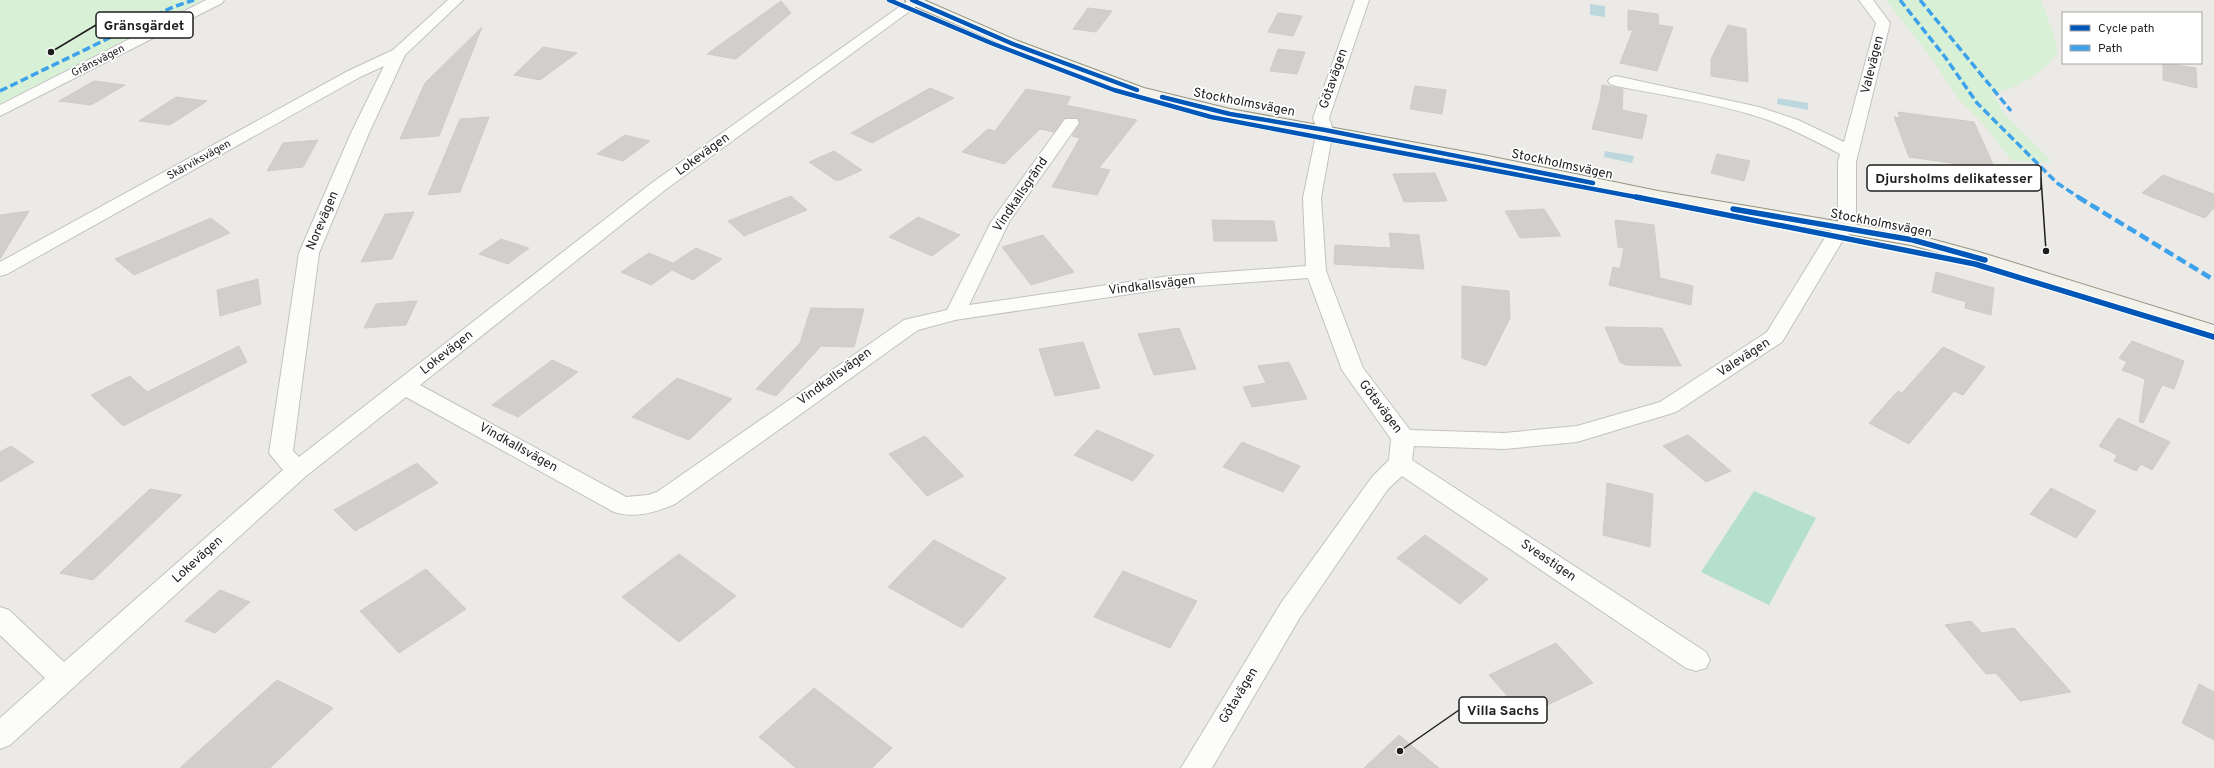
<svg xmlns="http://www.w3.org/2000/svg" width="2214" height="768" font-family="Overpass,sans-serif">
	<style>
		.park { fill: #d7f0d6 }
		.pitch { fill: #b5e0cd }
		.water { fill: #bcd7dd }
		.building { fill: #d1cecc; stroke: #cfccc8 }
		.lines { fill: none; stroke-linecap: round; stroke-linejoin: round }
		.street-casing { stroke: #c3c2c1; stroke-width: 2 }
		.secondary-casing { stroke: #939480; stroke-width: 2 }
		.street { fill: #fcfcfb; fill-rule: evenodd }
		.secondary { fill: #f2f2ea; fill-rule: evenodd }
		.quiet-far1 { stroke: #3da2ea; stroke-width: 3.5; stroke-dasharray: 8 3.5; stroke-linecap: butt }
		.quiet { stroke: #3da2ea; stroke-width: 4.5; stroke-dasharray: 10 4.5; stroke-linecap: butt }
		.cycleway-far1-casing { stroke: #fff; stroke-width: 6 }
		.cycleway-casing { stroke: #fff; stroke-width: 8 }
		.cycleway-far1 { stroke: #0057b8; stroke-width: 4.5 }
		.cycleway { stroke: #0057b8; stroke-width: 5.5 }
		.labels { text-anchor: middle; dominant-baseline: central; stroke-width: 3.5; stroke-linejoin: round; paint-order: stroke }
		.far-street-label { font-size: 11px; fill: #1e1e1e; stroke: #fff }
		.street-label { font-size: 13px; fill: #1e1e1e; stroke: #fff }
		.leader { fill: none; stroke: #1e1e1e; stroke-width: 1.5 }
		.callout-dot { fill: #1e1e1e; stroke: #fff; stroke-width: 1.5 }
		.callout { fill: #fff; stroke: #1e1e1e; stroke-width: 1.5 }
		.callout-label { font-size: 14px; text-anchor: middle; font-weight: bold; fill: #1e1e1e }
	</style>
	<rect width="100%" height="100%" fill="#eceae7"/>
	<path class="park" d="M0,0h203l-203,104z
		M1886,0h155l13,35 4,17c-14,22 -41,35 -65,42l10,18 49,50 -40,-1 -31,-40 -22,-21 -29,-44z"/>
	<path class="pitch" d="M1754,491l62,27 -47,87 -68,-33z"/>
	<path class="water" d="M1590,4l15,2v11l-15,-2z
		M1778,98l30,5v7l-31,-6z
		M1605,151l29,5 -2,7 -28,-6z"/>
	<path class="building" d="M781,1l10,12 -55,46 -29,-5z
		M1088,8l24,3 -16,21 -23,-3z
		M1628,10l30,4 1,11 14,2 -16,44 -37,-8 13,-33h-5z
		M1278,13l24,3 -9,20 -25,-4z
		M1728,25l18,4 2,53 -37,-6v-17z
		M482,27l-43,109 -39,3 25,-56z
		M543,47l34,6 -37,27 -26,-5z
		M1278,49l27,3 -8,22 -27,-3z
		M2163,63l33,5 1,20 -34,-8z
		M94,81l31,4 -34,20 -32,-4z
		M1602,85l21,4 -1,21 25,5 -5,24 -50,-10 8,-29z
		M1415,86l31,4 -4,24 -32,-5z
		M930,88l24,10 -82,45 -21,-10z
		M1026,89l45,8 -5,8 71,15 -38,48 11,2 -13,25 -45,-8 28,-49 -8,-2 8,-12 -3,-6h-13l-10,14 -14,-3 -36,35 -42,-12 26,-23 7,2z
		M176,97l31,4 -37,24 -31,-4z
		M1898,112l76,10 26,58 -30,-4 -5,-11 -56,-8 -15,-40 6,1z
		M489,117l-29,75 -32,3 32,-76z
		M625,135l25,6 -27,20 -26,-7z
		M318,140l-15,27 -36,4 16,-28z
		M834,151l28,19 -22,10h-5l-26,-18z
		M1717,154l33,7 -6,20 -33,-8z
		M1435,173l12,28 -43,1 -11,-28z
		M2163,175l51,19v14l-9,10 -63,-25z
		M791,196l16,14 -63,26 -16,-15z
		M1544,209l17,27 -41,2 -15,-27z
		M29,211l-29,48v-44z
		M414,212l-22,47 -31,3 24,-48z
		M918,217l42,18 -28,21 -43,-19z
		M211,218l19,15 -96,42 -19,-16z
		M1212,220l62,1 3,20h-63z
		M1615,220l39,5 6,53 33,8 -2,19 -82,-20 4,-18 7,2 4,-21 -6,-1z
		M1389,233l30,2 5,34 -90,-5 1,-19 56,3z
		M1043,235l31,37 -43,13 -29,-38z
		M501,239l28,9 -21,16 -29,-10z
		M696,248l26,11 -29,21 -21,-10 -21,15 -30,-13 28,-19 24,10z
		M1936,272l58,16 -3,27 -26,-7 1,-6 -34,-10z
		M258,279l3,25 -41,12 -3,-26z
		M1462,286l47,5 1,27 -24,48 -24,-8z
		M417,301l-11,24 -42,3 12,-24z
		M811,308l53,1 -10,38 -33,-1 -45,50 -20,-7 44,-46z
		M1605,327l57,1 19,38 -55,-1 -6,-3z
		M1179,328l17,41 -42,6 -16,-41z
		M2132,341l52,20 -10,28 -12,-4 -19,38 -4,-1 6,-43 -23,-9 5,-8 -8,-4z
		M1083,342l17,46 -45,8 -16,-47z
		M239,346l8,16 -124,64 -32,-31 39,-19 17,16z
		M1943,347l42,20 -22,28 -9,-4 -45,53 -40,-21 29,-32 4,2z
		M552,360l26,12 -60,45 -26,-12z
		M1289,362l18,37 -55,8 -9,-20 23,-4 -8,-17z
		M677,378l55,21 -43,41 -57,-23z
		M2118,418l52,24 -18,28 -11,-6 -5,7 -22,-10 3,-6 -18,-9z
		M1097,430l57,25 -21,26 -59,-26z
		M1688,435l18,15 25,21 -25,11 -43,-36z
		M925,436l39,40 -37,20 -38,-42z
		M1242,442l58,24 -17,26 -60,-25z
		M11,446l23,16 -34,20v-30z
		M417,463l21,20 -83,48 -21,-21z
		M1607,483l46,11 -3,53 -47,-12z
		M2051,488l45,23 -20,27 -46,-24z
		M150,489l32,6 -89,85 -33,-7z
		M1425,535l63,44 -28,25 -63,-46z
		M934,540l72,38 -44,50 -74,-41z
		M679,554l57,42 -57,46 -57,-45z
		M426,569l40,40 -67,44 -39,-42z
		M1123,571l74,30 -27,47 -76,-31z
		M220,590l30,12 -35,31 -30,-12z
		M1971,621l11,12 32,-5 57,64 -51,9 -24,-28 -10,1 -41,-49z
		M1556,643l37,40 -68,33 -36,-41z
		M277,680l56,28 -63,60h-90z
		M2199,684l15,8v48l-32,-17z
		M814,688l78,60 -20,20h-76l-37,-31z
		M1399,735l40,33h-75z"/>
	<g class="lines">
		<g class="street-casing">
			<path id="street" d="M206,0h18l-2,3 -222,113v-11z
				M448,0h15l-58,55 -36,78 -50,120 -26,198 6,6 354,-275 256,-182h16l-260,190 -245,195 206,112 22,-2 9,-3 247,-172 43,-10 44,-88 74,-103h12l2,4 -70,99 -40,83 201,-29 136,-10 -3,-68 14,-68 -4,-12 42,-118h14l-40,118 4,12 -12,68 5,73 37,97 47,62 94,3 73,-7 83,-24 107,-70 59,-96 12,-10v-64l2,-8c-23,-12 -47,-25 -72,-34 -49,-17 -101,-24 -152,-34l-6,-2 -2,-3 2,-3 6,-2 143,31 39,13 46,22 32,-119 -17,-23h14l17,23 -34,139v66l-13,12 -61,102 -106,70 -99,30 -73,7 -90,-3 -2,14 294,192 4,8 -4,8 -10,3 -10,-3 -284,-192 -14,13 -89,130 -87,149h-31l100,-165 91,-126 17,-17 2,-21 -49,-69 -34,-92 -138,10 -215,32 -37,10 -243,174c-19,8 -40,15 -61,8l-208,-115 -100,79 -296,269 -10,4v-31l45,-40 -45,-43v-28l9,3 55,52 219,-192 -14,-17 30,-200 52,-120 33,-67 -24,11 -353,197 -7,2v-14l348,-191 45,-21z"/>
		</g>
		<g class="secondary-casing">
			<path id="secondary" d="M905,0h19l94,41 126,47 86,21 253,46 175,36 255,43 66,18 235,73v14l-249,-79 -54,-15 -253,-44 -175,-36 -253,-46 -98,-25 -124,-47 -101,-44z"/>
		</g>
		<use href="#street" class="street"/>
		<use href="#secondary" class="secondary"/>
		<path class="quiet-far1" d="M1900,0l45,57 32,46 80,80 23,15
			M1920,0l91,111
			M0,91l173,-84 21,-7"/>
		<path class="quiet" d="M2078,197l136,83"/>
		<g class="cycleway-far1-casing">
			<path id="cycleway-far1" d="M889,0l102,43 123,47 97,27 430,81
				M912,0l101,44 124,46
				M1162,97l68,17 95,16 268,53"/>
		</g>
		<g class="cycleway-casing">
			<path id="cycleway" d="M1636,197l339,67 239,73
				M1733,209l180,31 72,20"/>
		</g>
		<use href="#cycleway-far1" class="cycleway-far1"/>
		<use href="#cycleway" class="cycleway"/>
	</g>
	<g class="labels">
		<g class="far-street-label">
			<text transform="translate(98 61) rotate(-27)">Gränsvägen</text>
			<text transform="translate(199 160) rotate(-29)">Skärviksvägen</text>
		</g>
		<g class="street-label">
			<text transform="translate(1873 65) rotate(-76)">Valevägen</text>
			<text transform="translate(1334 79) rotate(-71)">Götavägen</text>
			<text transform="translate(1244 103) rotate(11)">Stockholmsvägen</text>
			<text transform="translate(703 155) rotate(-36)">Lokevägen</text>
			<text transform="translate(1562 165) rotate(12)">Stockholmsvägen</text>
			<text transform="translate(1021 195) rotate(-56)">Vindkallsgränd</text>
			<text transform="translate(323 221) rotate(-67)">Norevägen</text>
			<text transform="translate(1881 224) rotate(11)">Stockholmsvägen</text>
			<text transform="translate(1152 286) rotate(-7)">Vindkallsvägen</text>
			<text transform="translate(447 353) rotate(-38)">Lokevägen</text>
			<text transform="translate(1744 358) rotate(-33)">Valevägen</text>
			<text transform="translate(835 377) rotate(-36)">Vindkallsvägen</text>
			<text transform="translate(1380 407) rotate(53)">Götavägen</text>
			<text transform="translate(518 448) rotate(29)">Vindkallsvägen</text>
			<text transform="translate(198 560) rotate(-42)">Lokevägen</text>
			<text transform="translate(1548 561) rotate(34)">Sveastigen</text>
			<text transform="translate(1239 696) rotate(-59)">Götavägen</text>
		</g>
	</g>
	<path class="leader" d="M51 52L96 25M2046 251L2041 178M1400 751L1459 710"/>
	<g class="callout-dot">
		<circle cx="51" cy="52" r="4"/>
		<circle cx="2046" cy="251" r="4"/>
		<circle cx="1400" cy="751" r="4"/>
	</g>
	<g class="callout">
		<rect x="96" y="12" width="97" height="26" rx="4"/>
		<rect x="1867" y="165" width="174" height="26" rx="4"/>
		<rect x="1459" y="697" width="88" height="26" rx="4"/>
	</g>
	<g class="callout-label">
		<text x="144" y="30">Gränsgärdet</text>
		<text x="1954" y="183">Djursholms delikatesser</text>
		<text x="1503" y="715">Villa Sachs</text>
	</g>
	<rect x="2062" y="12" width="140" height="52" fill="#ffffff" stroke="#a5a5a5"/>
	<rect x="2070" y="25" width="20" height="6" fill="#0057b8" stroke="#a5a5a5"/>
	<text x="2098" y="32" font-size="12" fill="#1e1e1e">Cycle path</text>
	<rect x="2070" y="45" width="20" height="6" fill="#3da2ea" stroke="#a5a5a5"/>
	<text x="2098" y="52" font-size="12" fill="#1e1e1e">Path</text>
</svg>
